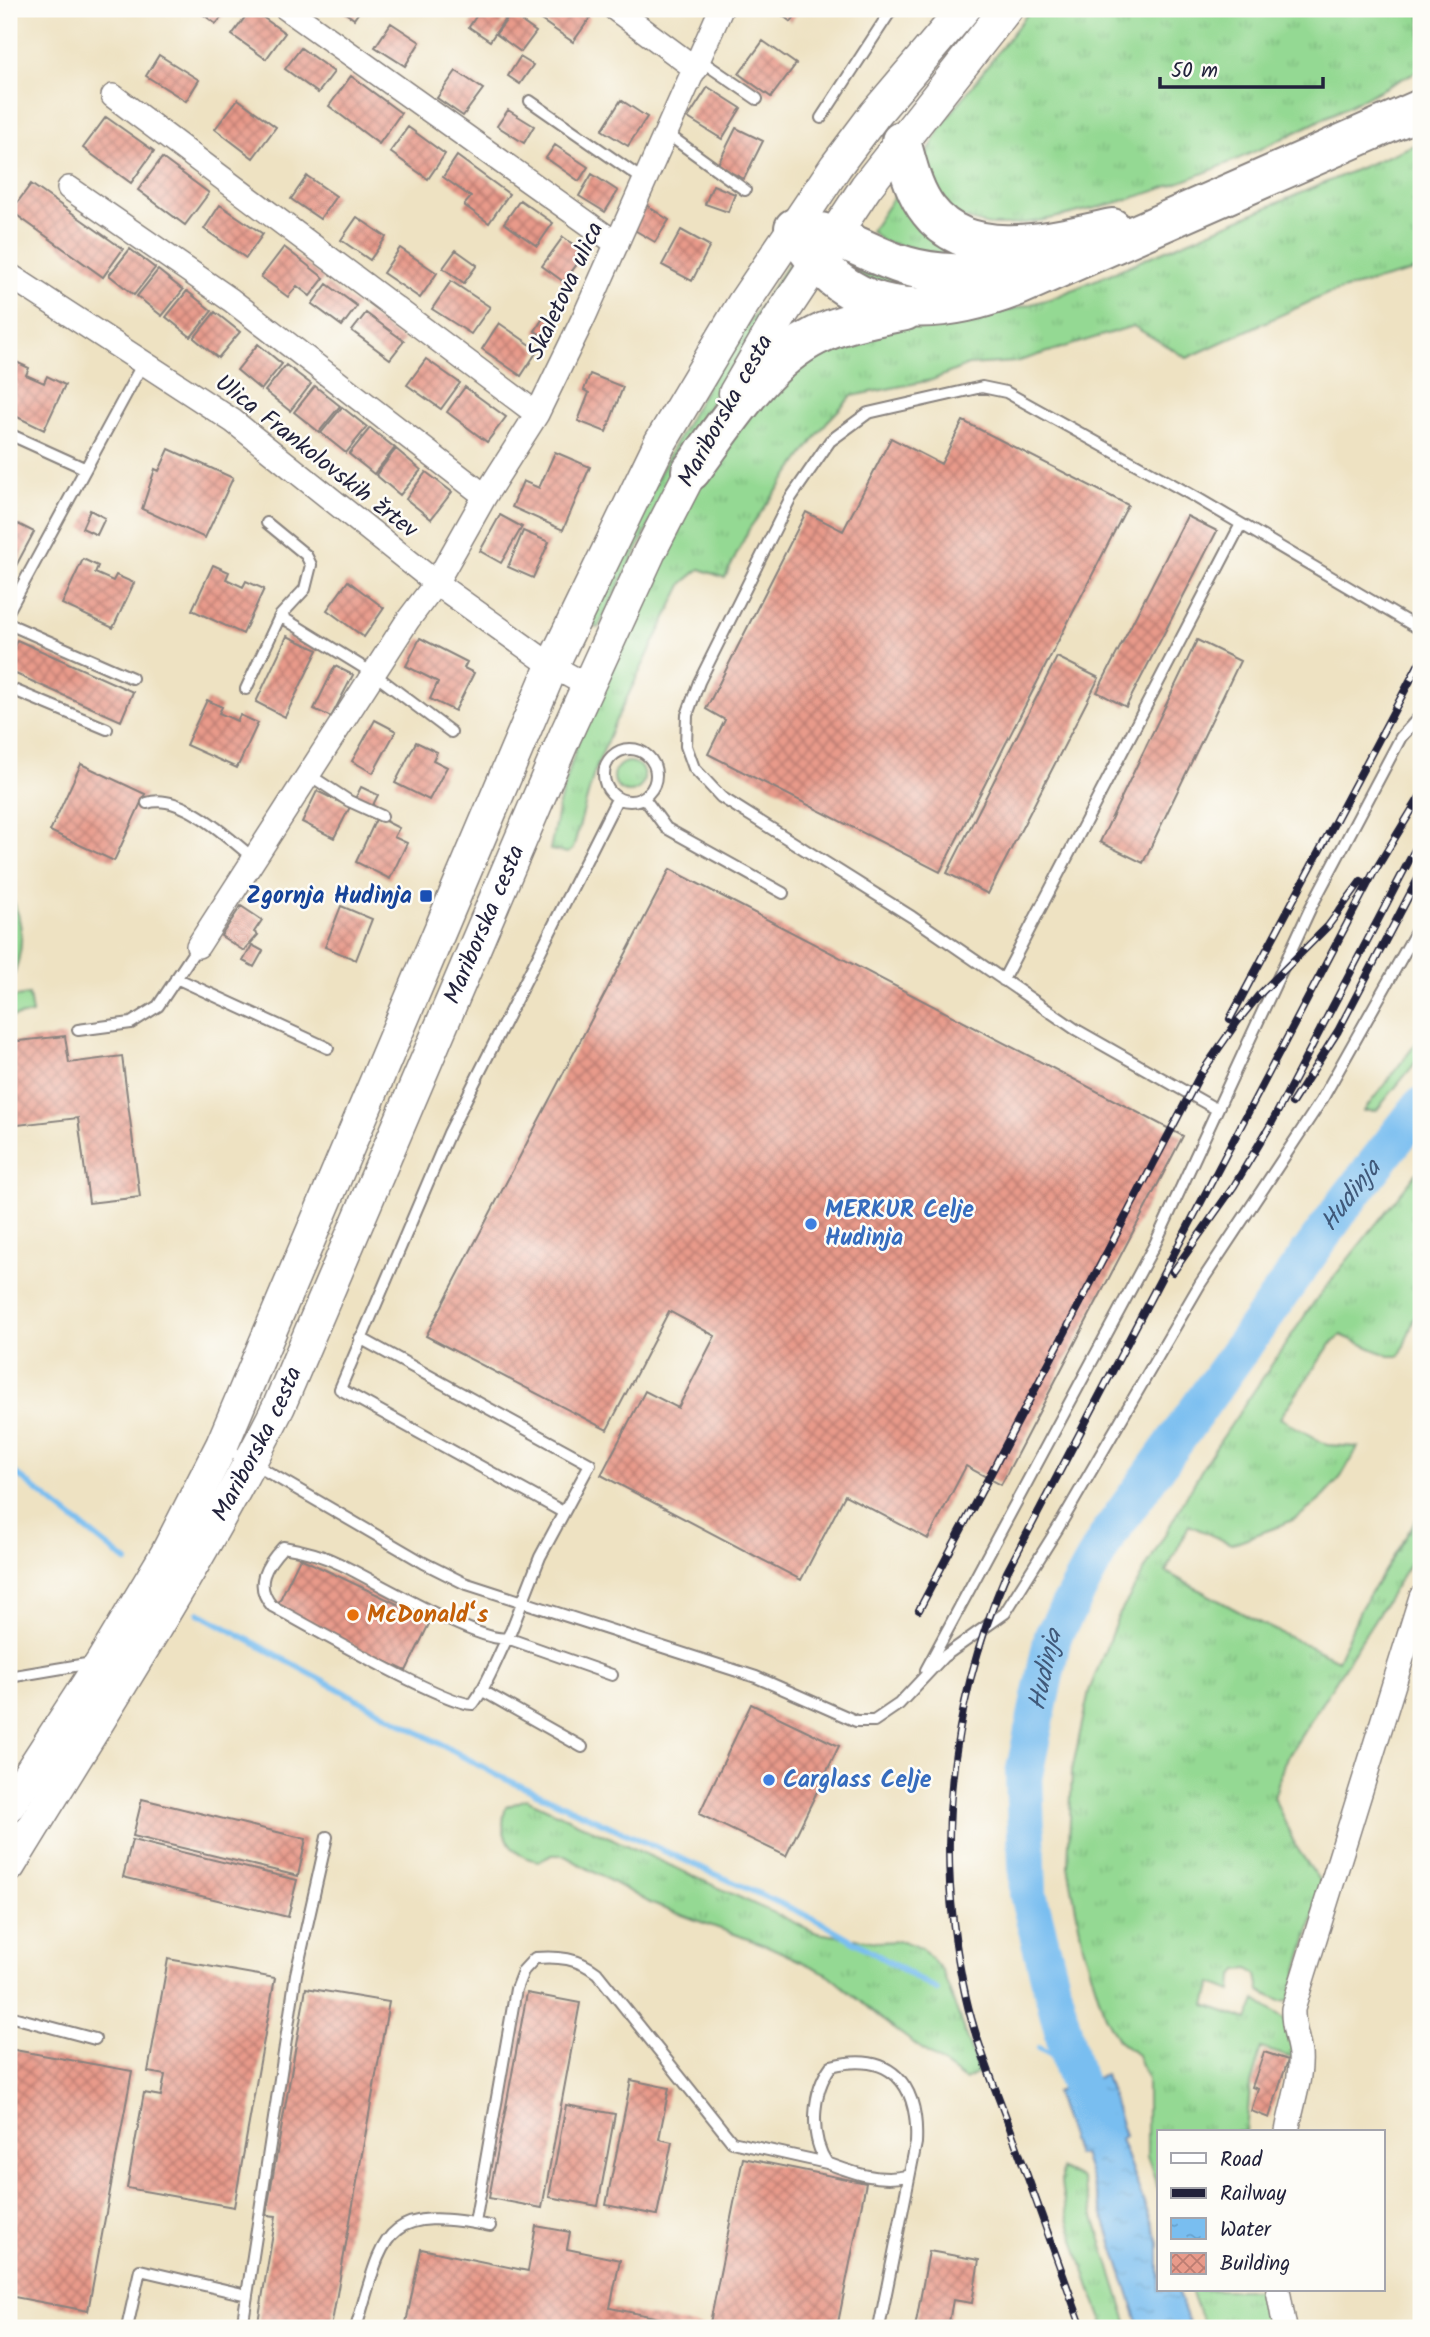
<svg xmlns="http://www.w3.org/2000/svg" width="1430" height="2337" font-family="Kalam,sans-serif">
	<style>
		.grass { fill: url(#grass-tufts); stroke: #5b7e67; stroke-width: 2 }
		.pitch { fill: #94d993; stroke: #5b7e67; stroke-width: 2 }
		.water { fill: url(#water-ripples); stroke: #4e7096; stroke-width: 2 }
		.lines { fill: none; stroke-linecap: round; stroke-linejoin: round }
		.stream { stroke: #79bef0; stroke-width: 6 }
		.river { stroke: #79bef0; stroke-width: 38 }
		.building { fill: url(#building-cross-hatch) }
		.lane-casing { stroke: #88827e; stroke-width: 14 }
		.street-casing { stroke: #88827e; stroke-width: 26 }
		.secondary-casing { stroke: #88827e; stroke-width: 35 }
		.highway-casing { stroke: #88827e; stroke-width: 42 }
		.lane { stroke: #fff; stroke-width: 10 }
		.street { stroke: #fff; stroke-width: 23 }
		.secondary { stroke: #fff; stroke-width: 32 }
		.highway { stroke: #fff; stroke-width: 38 }
		.rail-casing { stroke: #22223b; stroke-width: 8 }
		.rail { stroke: #fdfcf7; stroke-width: 5; stroke-dasharray: 16; stroke-linecap: butt }
		.transit-dot { fill: #1a4fb4; stroke: #fdfcf7; stroke-width: 2.5 }
		.shop-dot { fill: #3f7fe0; stroke: #fdfcf7; stroke-width: 2.5 }
		.food-dot { fill: #e8710a; stroke: #fdfcf7; stroke-width: 2.5 }
		.labels { text-anchor: middle; dominant-baseline: central; stroke-width: 5; stroke-linejoin: round; paint-order: stroke }
		.street-label { font-size: 24px; fill: #22223b; stroke: #fdfcf7 }
		.transit-label { font-size: 24px; font-weight: bold; fill: #164399; stroke: #fdfcf7; text-anchor: end }
		.shop-label { font-size: 24px; font-weight: bold; fill: #366cbe; stroke: #fdfcf7; text-anchor: start }
		.food-label { font-size: 24px; font-weight: bold; fill: #c56008; stroke: #fdfcf7; text-anchor: start }
		.water-label { font-size: 26px; font-style: italic; fill: #40597a; stroke: #fdfcf7 }
	</style>
	<defs>
		<pattern id="grass-tufts" width="24" height="20" patternUnits="userSpaceOnUse" patternTransform="scale(1.75)"><rect width="24" height="20" fill="#94d993"/><path d="M3 7l-1-3M5 7V3M7 7l1-3M15 17l-1-3M17 17v-4M19 17l1-3" fill="none" stroke="#7fba80"/></pattern>
		<pattern id="water-ripples" width="26" height="14" patternUnits="userSpaceOnUse" patternTransform="scale(1.75)"><rect width="26" height="14" fill="#79bef0"/><path d="M2 4q2-2 4 0t4 0M15 11q2-2 4 0t4 0" fill="none" stroke="#68a3cf"/></pattern>
		<pattern id="building-cross-hatch" width="8" height="8" patternUnits="userSpaceOnUse" patternTransform="scale(1.75)"><rect width="8" height="8" fill="#e89a8a"/><path d="M0 0l8 8M0 8l8-8" fill="none" stroke="#bc7d72"/></pattern>
	</defs>
	<rect width="100%" height="100%" fill="#fdfcf7"/>
	<filter id="ink" filterUnits="userSpaceOnUse"><feTurbulence type="fractalNoise" baseFrequency=".0143" numOctaves="2"/><feDisplacementMap in="SourceGraphic" scale="14" xChannelSelector="R" yChannelSelector="G"/><feConvolveMatrix kernelMatrix="1 2 1 2 8 2 1 2 1" color-interpolation-filters="sRGB"/></filter>
	<filter id="wash" filterUnits="userSpaceOnUse"><feTurbulence type="fractalNoise" baseFrequency=".00686" numOctaves="4" result="noise"/><feDisplacementMap in="SourceGraphic" scale="28" xChannelSelector="R" yChannelSelector="G"/><feGaussianBlur stdDeviation="1.57" result="paint"/><feColorMatrix in="noise" values="0 0 0 0 0 0 0 0 0 0 0 0 0 0 0 0 0 1.4 0 .05"/><feComposite in="paint" operator="in"/></filter>
	<g filter="url(#wash)">
		<rect width="100%" height="100%" fill="#eee2c2"/>
		<path class="grass" d="M1031,9h390v60c-110,56 -217,115 -338,142 -29,7 -60,15 -90,14 -14,0 -32,-9 -46,-13l-23,-53 19,-35z
			M1421,142v127l-94,25 -140,64 -54,-32 -117,36 -48,3 -36,15 -80,16 -25,26 -78,107 -24,49 -25,-9 -17,14 -68,139 -21,51 -21,76 -5,4 -18,-3 9,-46 19,-63 118,-254 96,-130 62,-27 130,-13 69,-19z
			M903,183l65,63 -17,12 -69,-17 -11,-10z
			M852,262l87,25 -46,5 -46,-22z
			M788,264l6,6 -76,119 -120,239 -13,-5 86,-172 38,-68z
			M614 777a15 15 0 1 1 30 0a15 15 0 1 1-30 0Z
			M1421,1037v19l-45,55h-12z
			M1421,1167v134l-21,55h-11l-48,-21 -11,10 -50,73 47,27 31,2 -17,30 -22,24 -22,17 -20,9 -46,17 -42,-19 -23,47 96,52 76,36 23,-52 60,-96v49l-9,-1 -128,203 -10,35 21,47 28,41 -34,114 -9,1 -20,-10 -3,-16 -8,-6 -11,1 -5,7 -1,14 -20,-8 -6,22 42,15 8,-20 30,20 10,39 -35,-11 -11,40 -4,44h-87v60l-12,-36v-76l-10,-25 -19,-15 -13,-24 -22,-70 -15,-80 4,-95 17,-80 29,-74 88,-155 108,-160z
			M526,1799l291,134 60,9 25,-1 19,7 21,22 37,103 -14,7 -76,-55 -63,-52 -56,-26 -118,-43 -89,-49h-11l-12,6c-29,-3 -43,-27 -34,-54z
			M1062,2169l20,10 47,149h-24c-11,-29 -51,-134 -43,-159z
			M1191,2290h82l6,38h-74z"/>
		<path class="pitch" d="M9,893c17,30 15,62 0,92z
			M29,995l3,19 -23,3v-19z"/>
		<path class="water" d="M1105,2075l20,61 -5,3 39,103v48h18l14,38h-51l-57,-174 -7,1 -21,-63z"/>
		<g class="lines">
			<path class="stream" d="M9,1468l118,94
				M199,1613l300,163 320,145 118,69
				M1039,2048l33,18"/>
			<path class="river" id="s1" d="M1096,2134l-24,-68 -44,-172 -4,-120 29,-138 55,-101 235,-329 78,-100"/>
		</g>
		<g id="blocks">
			<path class="building" d="M196,9h32l-12,15z
				M251,9l34,24 -19,26 -34,-24z
				M340,9h21l-7,10z
				M481,9h16l10,7 -17,25 -21,-14z
				M545,9h33l12,9 -17,24 -35,-24z
				M774,9h26l-9,13z
				M511,14l25,18 -15,20 -25,-18z
				M391,23l29,19 -15,24 -30,-19z
				M763,41l33,23 -25,33 -32,-23z
				M301,48l33,24 -16,21 -33,-24z
				M159,55l40,25 -13,21 -40,-25z
				M520,57l13,8 -13,19 -12,-8z
				M456,71l27,18 -20,27 -26,-18z
				M351,76l50,37 -22,31 -50,-38z
				M708,87l33,21 -19,31 -34,-21z
				M238,99l38,28 -23,31 -38,-29z
				M621,100l26,17 -19,29 -26,-16z
				M508,110l26,16 -10,17 -27,-17z
				M106,117l48,34 -23,32 -48,-35z
				M408,127l37,27 -17,25 -38,-27z
				M736,128l27,13 -19,38 -27,-13z
				M555,145l33,22 -9,14 -33,-23z
				M457,156l52,38 -20,29 -25,-18 7,-8 -28,-20z
				M162,158l47,35 -24,32 -47,-35z
				M592,174l26,17 -13,21 -26,-16z
				M307,176l29,20 -16,23 -29,-20z
				M31,184l92,65 -20,28 -92,-66z
				M713,185l22,9 -7,18 -23,-8z
				M520,200l33,23 -16,23 -33,-23z
				M220,205l43,29 -17,24 -42,-29z
				M646,205l23,15 -14,22 -24,-14z
				M357,217l29,20 -16,23 -29,-20z
				M681,230l29,16 -18,35 -30,-16z
				M563,237l22,16 -21,29 -22,-16z
				M284,247l40,31 -14,18 -13,-10 -9,11 -27,-20z
				M400,248l37,25 -17,25 -37,-25z
				M130,249l25,19 -21,27 -25,-20z
				M456,250l21,15 -13,18 -21,-15z
				M158,270l25,20 -21,26 -25,-20z
				M451,281l39,26 -19,27 -39,-25z
				M327,284l30,22 -15,20 -30,-22z
				M187,291l25,20 -21,26 -25,-20z
				M215,312l25,20 -22,26 -24,-20z
				M366,313l38,28 -14,18 -38,-28z
				M545,315l12,7 -9,17 -13,-8z
				M499,323l39,27 -17,26 -39,-27z
				M258,344l24,20 -21,26 -24,-20z
				M426,359l34,24 -19,26 -34,-24z
				M14,361l15,7 -3,7 18,8 3,-7 18,9 -21,45 -35,-17v-41z
				M286,365l25,19 -21,27 -25,-20z
				M590,374l33,13 -17,45 -28,-11 11,-28 -5,-3z
				M315,386l25,20 -21,26 -25,-20z
				M465,387l41,30 -19,25 -40,-30z
				M342,407l25,20 -21,26 -25,-20z
				M963,421l165,84 -188,367 -232,-118 17,-34 -19,-11 100,-197 37,19 48,-93 50,26z
				M370,428l25,20 -21,26 -25,-20z
				M169,449l64,29 -28,60 -63,-29 13,-40 4,2z
				M396,449l25,21 -21,25 -24,-20z
				M555,452l35,15 -27,63 -51,-23 11,-26 16,7z
				M426,472l26,20 -21,27 -25,-20z
				M90,510l15,8 -8,17 -15,-7z
				M500,515l22,12 -21,36 -21,-12z
				M1187,516l30,15 -91,176 -29,-15z
				M18,524l16,8 -25,47v-37z
				M523,531l26,11 -16,36 -25,-11z
				M83,559l15,7 -3,7 18,8 3,-6 18,8 -21,45 -51,-24z
				M213,565l16,7 -3,7 17,8 3,-6 18,8 -21,45 -51,-24z
				M348,581l36,27 -20,29 -37,-27z
				M287,636l31,14 -33,67 -29,-15z
				M420,638l47,24 -3,6 10,5 -19,38 -25,-12 8,-17 -32,-16z
				M17,640l116,52 -12,29 -112,-50v-13z
				M1197,640l43,21 -97,202 -43,-21z
				M1057,657l42,21 -111,216 -41,-21z
				M335,666l18,9 -22,42 -17,-8z
				M207,700l15,7 -3,6 18,8 3,-6 18,8 -21,45 -51,-23z
				M375,720l21,11 -23,42 -21,-12z
				M416,742l21,10 -4,8 14,7 -18,33 -34,-17z
				M81,764l64,30 -31,67 -64,-30z
				M361,787l17,8 -6,12 -17,-8z
				M317,791l33,16 -16,31 -32,-16z
				M377,817l22,11 -5,9 13,6 -17,36 -34,-17z
				M670,869l513,267 -182,349 -35,-19 -38,73 -83,-44 -44,85 -200,-105 44,-84 33,17 37,-72 -46,-25 -62,119 -181,-94z
				M241,906l21,14 -8,12 4,3 -14,16 -23,-15z
				M341,906l31,13 -16,41 -31,-13z
				M252,945l11,6 -9,16 -11,-6z
				M65,1036l4,27 53,-7 18,141 -51,6 -11,-85 -69,8v-84z
				M300,1558l131,62 -25,51 -131,-61z
				M751,1704l88,42 -53,110 -87,-42z
				M142,1799l164,40 -8,37 -165,-40z
				M132,1840l165,40 -9,37 -165,-40z
				M168,1959l107,19 -41,229 -107,-19 17,-95 17,3 4,-21 -17,-3z
				M306,1988l83,14 -58,326h-74l19,-112 -10,-1z
				M527,1993l53,10 -38,205 -53,-10z
				M9,2049l123,22 -44,240 -79,-15z
				M1264,2052l24,8 -19,58 -18,-7 7,-22 -6,-2z
				M631,2080l38,8 -10,51 13,3 -15,73 -51,-10z
				M566,2105l49,9 -17,92 -49,-9z
				M743,2158l123,25 -29,145h-128z
				M536,2226l34,6 -3,17 53,11 -10,48 98,20h-303l16,-79 107,22z
				M929,2251l50,9 -7,43 -19,-3 -5,28h-33z"/>
		</g>
	</g>
	<g filter="url(#ink)">
		<use href="#blocks" fill-opacity="0" stroke="#88827e" stroke-width="2"/>
		<g class="lines">
			<g class="lane-casing">
				<path id="lane" d="M700,60l57,39
					M530,101l115,80
					M821,118l71,-109
					M666,133l79,57
					M9,434l75,34
					M267,523l39,32 5,10 -6,24 -25,27
					M9,610l134,-247
					M9,624l123,54
					M9,688l98,41
					M246,689l34,-73 94,58 77,58
					M604 775a26 26 0 1 1 52 0a26 26 0 1 1-52 0Z
					M308,774l41,27 33,15
					M644,798l22,30 117,65
					M147,803c34,-11 82,35 106,55
					M176,978l152,70
					M1003,980l238,-456
					M78,1030l53,-7 27,-17 40,-60
					M1216,1109l-141,-80 -163,-112 -191,-120 -27,-29 -8,-22 1,-31 12,-33 91,-183 40,-58 38,-28 114,-26 24,5 191,106 224,132
					M360,1338l230,126 -50,93 -29,74c-13,23 -22,52 -38,73 -24,3 -170,-81 -201,-98 -19,-21 -6,-41 11,-59 19,3 39,8 57,17 30,14 141,80 167,74l105,37
					M223,1446l201,117 40,20 292,94 100,44h18l25,-17 44,-47 62,-44 53,-85 142,-244 121,-183 100,-178
					M563,1512l-223,-123 109,-256 168,-334
					M926,1670l229,-426 156,-337 90,-170 20,-22
					M9,1677l83,-14
					M481,1690l101,57
					M9,2016l86,23
					M475,2223l41,-234 7,-18 12,-13c23,-2 43,0 62,15l135,169 95,21
					M127,2328l13,-58 107,25
					M242,2328l54,-354 31,-137
					M356,2328c28,-93 25,-124 134,-102
					M879,2328l37,-185c3,-59 -25,-92 -85,-77 -19,26 -22,70 -4,97 27,10 51,19 80,13"/>
			</g>
			<g class="street-casing">
				<path id="street" d="M287,9l330,235
					M615,9l81,60
					M113,96l424,318
					M69,188l162,112 254,196
					M9,275l224,146 203,162 116,83 36,20
					M198,946l210,-326 28,-37 49,-87 52,-82 47,-97 137,-308
					M1287,2132c4,-25 15,-53 13,-78 -2,-16 -8,-28 -7,-45l128,-412
					M1278,2290l7,38"/>
			</g>
			<g class="secondary-casing">
				<g id="secondary">
					<path d="M735,393l39,-67 92,-139 140,-178"/>
					<path d="M9,1805l93,-143 64,-107 56,-110 330,-779 108,-223 83,-139 93,-138 39,-52 89,-105"/>
					<path id="s2" d="M9,1866c93,-152 190,-301 270,-460l286,-670 84,-183 53,-103"/>
				</g>
			</g>
			<g class="highway-casing">
				<path id="highway" d="M901,141c7,24 12,50 28,70 41,54 127,29 183,17
					M794,228c50,92 134,93 222,59l405,-178
					M794,228c44,2 71,26 112,38 40,12 84,6 124,5
					M691,471c36,-47 71,-108 125,-135 27,-14 59,-19 89,-25"/>
			</g>
			<use href="#lane" class="lane"/>
			<use href="#street" class="street"/>
			<use href="#secondary" class="secondary"/>
			<use href="#highway" class="highway"/>
			<g class="rail-casing">
				<path id="rail" d="M1230,1019l191,-359
					M1292,1103l46,-72 83,-158
					M1173,1272l61,-86 36,-60 151,-288
					M919,1610l281,-535 37,-53 22,-27 69,-69 33,-45
					M1082,2328c-24,-66 -48,-133 -72,-200 -16,-43 -34,-86 -44,-130 -33,-146 -17,-290 41,-426l366,-698 48,-79"/>
			</g>
			<use href="#rail" class="rail"/>
		</g>
	</g>
	<rect class="transit-dot" x="419" y="889" width="14" height="14" rx="3.5"/>
	<g class="shop-dot">
		<circle cx="811" cy="1224" r="7"/>
		<circle cx="769" cy="1780" r="7"/>
	</g>
	<circle class="food-dot" cx="353" cy="1615" r="7"/>
	<g class="labels">
		<g class="street-label">
			<text transform="translate(566 291) rotate(-65)">Skaletova ulica</text>
			<text transform="translate(726 411) rotate(-61)">Mariborska cesta</text>
			<text transform="translate(316 457) rotate(38)">Ulica Frankolovskih žrtev</text>
			<text stroke="none"><textPath href="#s2" startOffset="1057">Mariborska cesta</textPath></text>
			<text stroke="none"><textPath href="#s2" startOffset="490">Mariborska cesta</textPath></text>
		</g>
		<g class="transit-label">
			<text x="412" y="896">Zgornja Hudinja</text>
		</g>
		<g class="shop-label">
			<text x="825" y="1210">MERKUR Celje<tspan x="825" dy="28">Hudinja</tspan></text>
			<text x="783" y="1780">Carglass Celje</text>
		</g>
		<g class="food-label">
			<text x="367" y="1615">McDonald‘s</text>
		</g>
		<g class="water-label">
			<text stroke="none"><textPath href="#s1" startOffset="1043">Hudinja</textPath></text>
			<text stroke="none"><textPath href="#s1" startOffset="476">Hudinja</textPath></text>
		</g>
	</g>
	<rect width="1430" height="2337" fill="none" stroke="#fdfcf7" stroke-width="35"/>
	<rect x="1157" y="2130" width="228" height="161" fill="#fdfcf7" stroke="#a5a5ac" stroke-width="2"/>
	<rect x="1171" y="2153" width="35" height="10" fill="#ffffff" stroke="#a5a5ac" stroke-width="2"/>
	<text x="1220" y="2166" font-size="21" fill="#22223b">Road</text>
	<rect x="1171" y="2188" width="35" height="10" fill="#22223b" stroke="#a5a5ac" stroke-width="2"/>
	<text x="1220" y="2200" font-size="21" fill="#22223b">Railway</text>
	<rect x="1171" y="2218" width="35" height="21" fill="url(#water-ripples)" stroke="#a5a5ac" stroke-width="2"/>
	<text x="1220" y="2236" font-size="21" fill="#22223b">Water</text>
	<rect x="1171" y="2253" width="35" height="21" fill="url(#building-cross-hatch)" stroke="#a5a5ac" stroke-width="2"/>
	<text x="1220" y="2270" font-size="21" fill="#22223b">Building</text>
	<path d="M1160 77v10h163v-10" fill="none" stroke="#22223b" stroke-width="3.5"/>
	<text x="1171" y="77" font-size="21" fill="#22223b" stroke="#fdfcf7" stroke-width="5" paint-order="stroke">50 m</text>
</svg>
